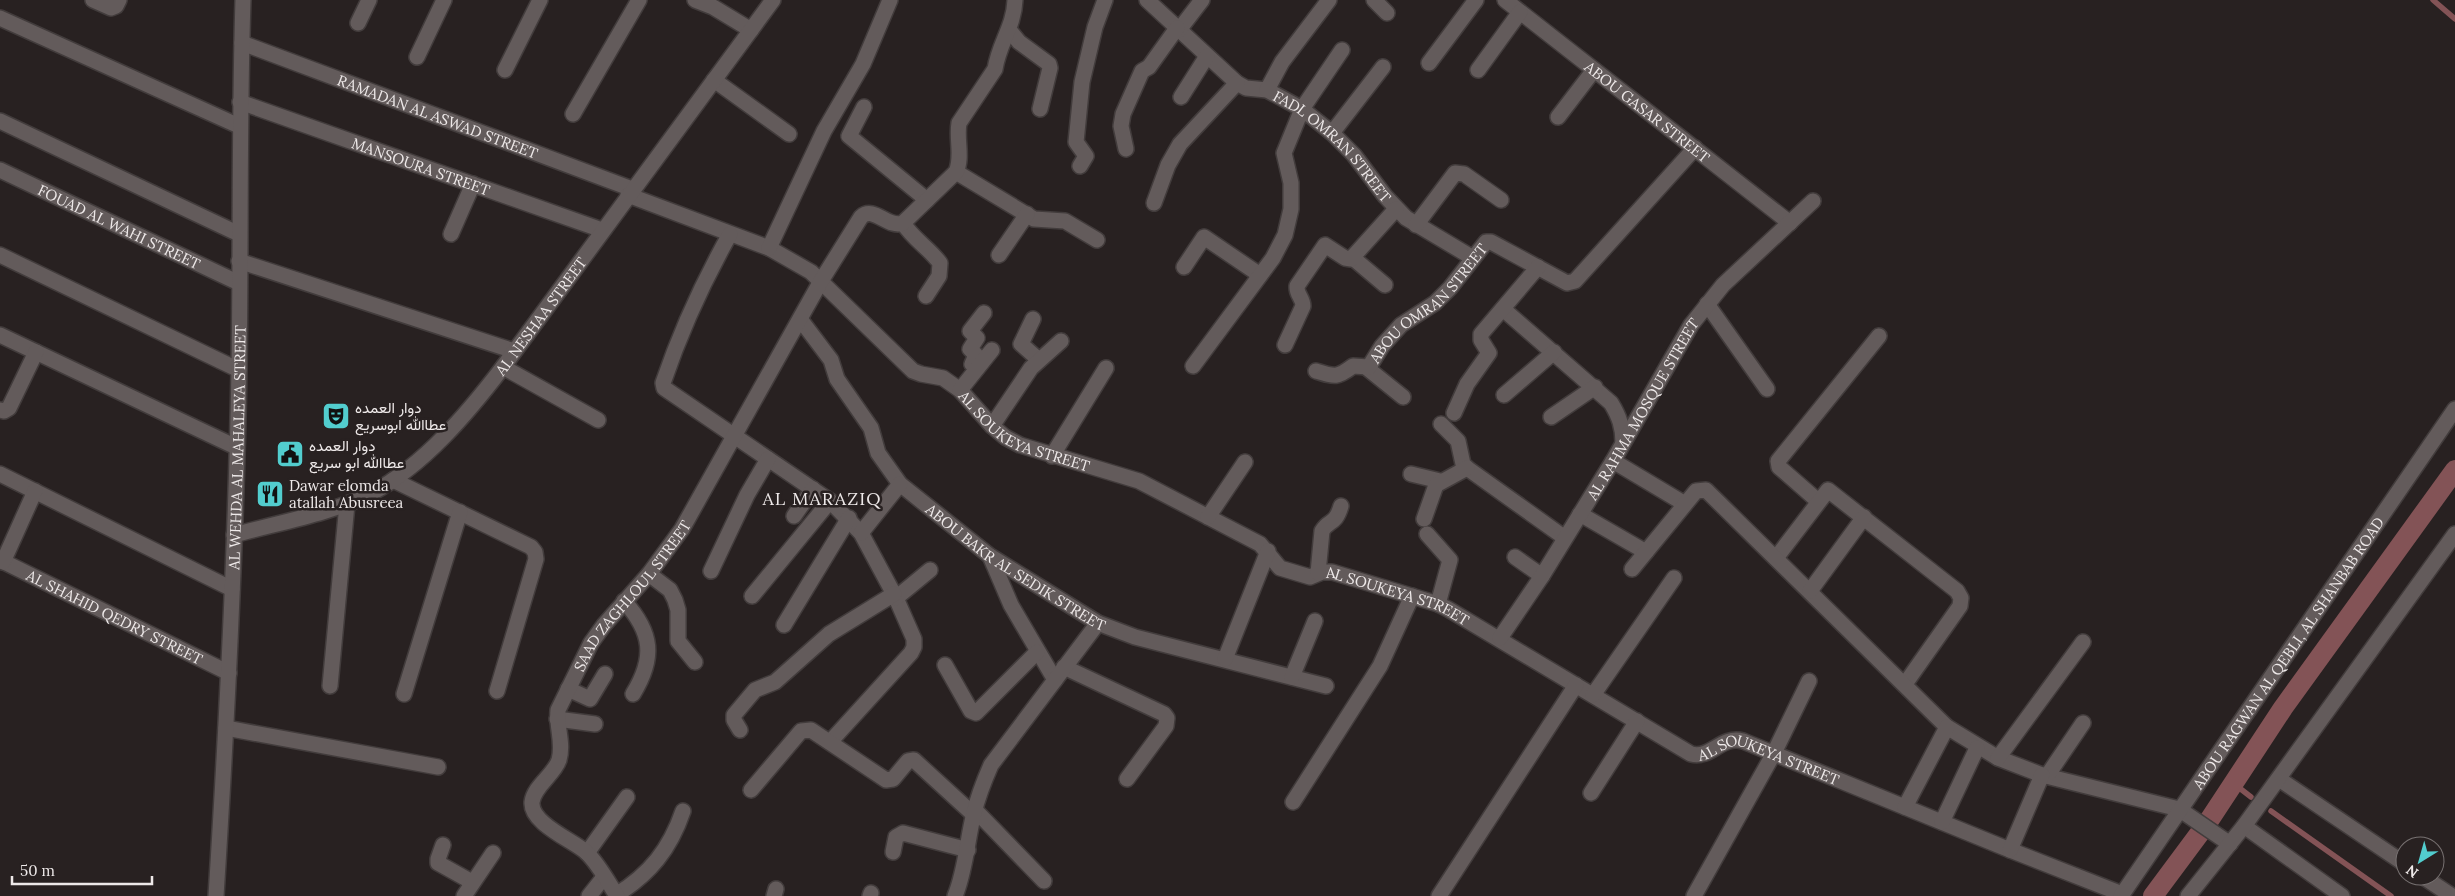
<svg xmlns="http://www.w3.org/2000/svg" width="2455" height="896" font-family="Lora,Vazirmatn,serif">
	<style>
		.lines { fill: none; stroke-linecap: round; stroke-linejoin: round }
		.stream { stroke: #835356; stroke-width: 5.5 }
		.canal { stroke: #835356; stroke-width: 20 }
		.minor-casing { stroke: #423c3c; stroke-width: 18 }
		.minor { stroke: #635b5b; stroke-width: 15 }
		.labels { text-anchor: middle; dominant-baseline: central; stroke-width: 5; stroke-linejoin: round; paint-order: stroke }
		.street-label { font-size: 15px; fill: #eee9e9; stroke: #282121 }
		.poi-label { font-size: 15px; fill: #eee9e9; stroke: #282121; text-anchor: start }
		.quarter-label { font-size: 18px; letter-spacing: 1px; fill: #eee9e9; stroke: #282121 }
	</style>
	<rect width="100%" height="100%" fill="#282121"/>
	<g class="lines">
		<path class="stream" d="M2433,0l22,19
			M2233,783l18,14
			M2271,811l120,85"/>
		<path class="canal" d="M2153,896l55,-74 75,-114 172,-238"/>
		<g class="minor-casing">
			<g id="minor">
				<path d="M93,0l18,8 5,-2 3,-6"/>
				<path d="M695,0l18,7 38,23"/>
				<path id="s1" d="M1147,0l90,83 9,5 21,2 35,19 30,24 22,22 31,41 21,22 67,40"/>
				<path d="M1374,0l13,13"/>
				<path id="s2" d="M1505,0l285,223"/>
				<path d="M0,18l239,108"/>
				<path d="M358,23l11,-23"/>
				<path d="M1179,30l23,-30"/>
				<path d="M1010,31l9,11 30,22 1,4 -10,41"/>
				<path id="s3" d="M242,43l390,146"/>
				<path d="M417,57l27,-57"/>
				<path d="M1429,63l47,-63"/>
				<path d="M505,70l35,-70"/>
				<path d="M1478,70l42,-58"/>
				<path d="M714,80l75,54"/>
				<path d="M1267,90l15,-28 47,-62"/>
				<path d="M1181,97l26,-41"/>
				<path id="s4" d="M240,102l362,128"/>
				<path d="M864,107l-15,29 78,64"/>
				<path d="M573,114l66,-114"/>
				<path d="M1558,117l36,-47"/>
				<path d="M0,121l239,113"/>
				<path d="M1332,133l51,-66"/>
				<path d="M1126,149l-5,-23 2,-12 19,-43 7,-4 28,-39"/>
				<path d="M1080,166l6,-10 -10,-14 6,-60 13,-55 10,-27"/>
				<path id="s5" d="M0,170l239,113"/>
				<path d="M956,172l78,47 31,2 32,19"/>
				<path id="s6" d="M628,195l141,53 42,24 102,99 8,3 22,4 17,12 32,36 13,11 15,8 119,36 121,63 20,24 30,9 12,-5h10l106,32 10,5 243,145c21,5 30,-19 52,-13l267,109 112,44"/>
				<path d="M1154,203l14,-38 12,-21 57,-61"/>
				<path d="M903,223c10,16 26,25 37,40l-1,13 -13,20"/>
				<path d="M1416,225l39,-52 9,1 37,26"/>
				<path d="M451,234l22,-50"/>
				<path d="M730,234c-27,48 -49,96 -67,149l1,5 166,113 31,32 35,65 18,41v8l-3,6 -81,89"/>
				<path d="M769,248l55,-117 39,-67 27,-64"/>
				<path d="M0,255l239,115"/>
				<path d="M999,255l28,-41"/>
				<path d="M1353,258l32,27"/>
				<path d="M239,261l275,90"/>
				<path d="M1184,267l20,-30 56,38"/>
				<path d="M1707,304l60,85"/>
				<path d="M1503,309l108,94c8,13 12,24 12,40"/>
				<path id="s7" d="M800,319l31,41 6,19 34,49 7,25 22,31 90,72 108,67 37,14 191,49"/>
				<path d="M1033,319l-12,25 18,16"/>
				<path d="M0,335l236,112"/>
				<path d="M1285,345l18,-39c0,-8 -7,-12 -6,-20l28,-41 20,13 6,1 45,-50"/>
				<path d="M1193,366l80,-108 12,-23 6,-26v-26l-7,-30 18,-44 40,-59"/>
				<path d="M503,367l95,53"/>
				<path d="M977,368l-5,-4 4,-9 -6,-6 7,-11 -7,-7 14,-18"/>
				<path d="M1367,368l36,29"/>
				<path id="s8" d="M1316,371c19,6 21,7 37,-5l16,1 13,-21 19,-21 34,-22 15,-15 36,-46h5l76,41 8,-2 120,-133"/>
				<path d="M960,390l32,-40"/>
				<path d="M1504,395l50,-43"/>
				<path d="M0,410l4,1 5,-3 27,-56"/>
				<path d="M1454,413l13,-29 22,-31 -8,-13v-6l57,-67"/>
				<path d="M1551,417l44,-30"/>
				<path d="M1441,424l17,17 5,23 4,4 98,70"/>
				<path d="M992,426l39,-58 30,-27"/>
				<path d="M1052,456l54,-88"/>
				<path d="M1613,461l72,43"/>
				<path d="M0,474l232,115"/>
				<path d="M1411,474l29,7"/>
				<path d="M393,480l138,67 4,5 1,7 -39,132"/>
				<path d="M1818,501l-39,-34 -1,-6 101,-125"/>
				<path d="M1580,514l66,38"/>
				<path d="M794,516l19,-27"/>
				<path d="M1208,517l37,-55"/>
				<path d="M1424,519l12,-34 31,-17"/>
				<path d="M861,533l39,-49"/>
				<path d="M1427,534l23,26 -12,44"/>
				<path id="s9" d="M234,535c43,-12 99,-22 138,-42 53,-29 95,-79 131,-126l270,-367"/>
				<path d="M990,556l21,49 44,75"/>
				<path d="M1515,557l27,19"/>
				<path d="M1776,558l52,-68 129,101 4,7 -1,8 -55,78"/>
				<path id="s10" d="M0,560l229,113"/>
				<path d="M3,562l32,-71"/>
				<path d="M1632,569l64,-78 10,-1 241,237 51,31 44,17 137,34 51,35"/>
				<path d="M711,571l36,-76 21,-36"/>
				<path d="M1318,573l4,-42c7,-12 13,-5 19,-25"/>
				<path d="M649,574l21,16 5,10 3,10v31l17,21"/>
				<path d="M1810,591l54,-74"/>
				<path d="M752,596l78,-95"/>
				<path d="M896,598l34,-28"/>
				<path d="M624,601c29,32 31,57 9,93"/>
				<path d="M784,625l65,-107"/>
				<path id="s11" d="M1500,638l42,-62 71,-115 78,-136 32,-40 90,-84"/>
				<path d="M1225,659l43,-108"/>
				<path d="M945,665l26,46 5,2 61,-61"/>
				<path d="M1064,667l100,47 3,4 -1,8 -39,53"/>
				<path d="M1292,677l23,-56"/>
				<path d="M330,686l17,-182"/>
				<path d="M568,689l22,10 15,-25"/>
				<path d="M404,694l56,-182"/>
				<path d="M1593,695l81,-117"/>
				<path d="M557,719l38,5"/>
				<path d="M226,728l212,39"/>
				<path d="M740,730l-6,-10v-5l21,-25 20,-8 54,-48 65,-40"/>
				<path d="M1998,758l85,-116"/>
				<path d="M2047,776l36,-53"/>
				<path d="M2279,779l126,85"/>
				<path d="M751,790l50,-59 10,-1 75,50 7,-1 15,-18 6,-1 59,54"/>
				<path d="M1591,793l46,-72"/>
				<path d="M1293,802l87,-136 32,-70"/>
				<path d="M1905,807l42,-80"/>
				<path d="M975,810l69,71"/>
				<path d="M1942,822l35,-74"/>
				<path d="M2244,826l98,70"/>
				<path d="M443,845l-5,14v4l34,19"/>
				<path d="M2010,850l32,-75"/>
				<path d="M893,852l3,-15 7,-4 65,17"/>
				<path d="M587,853l40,-56"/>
				<path d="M2422,876l30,20"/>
				<path d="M616,895c34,-21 54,-46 67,-84"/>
				<path id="s12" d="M216,896c11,-175 20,-351 23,-527 2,-123 0,-246 4,-369"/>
				<path d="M464,896l29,-43"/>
				<path d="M589,896l15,-19"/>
				<path id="s13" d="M617,896c-9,-14 -19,-33 -31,-44 -14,-12 -56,-29 -54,-50 2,-16 22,-27 27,-42 5,-17 -3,-33 -1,-50l33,-67 13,-18 45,-51 33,-45 139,-248 40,-64c13,-12 27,12 42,6l53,-51c7,-15 0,-33 3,-49l36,-54c4,-26 19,-42 20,-69"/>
				<path d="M774,896l2,-7"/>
				<path d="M870,896l1,-3"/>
				<path d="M955,896c11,-27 12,-56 19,-83 4,-17 10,-32 17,-48l107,-142"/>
				<path d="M1439,896l137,-211"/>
				<path d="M1694,896l80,-143 35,-72"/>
				<path id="s14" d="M2121,896l334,-487"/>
				<path d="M2188,896l56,-70 211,-292"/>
			</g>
		</g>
		<use href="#minor" class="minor"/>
	</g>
	<defs>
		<g id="theatre-square" transform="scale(1.4375)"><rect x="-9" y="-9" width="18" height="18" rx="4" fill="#52cdce" stroke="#282121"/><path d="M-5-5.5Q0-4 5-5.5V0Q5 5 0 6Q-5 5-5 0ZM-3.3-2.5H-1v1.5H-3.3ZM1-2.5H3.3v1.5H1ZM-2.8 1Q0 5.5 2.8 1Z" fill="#111"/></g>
		<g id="civic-square" transform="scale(1.4375)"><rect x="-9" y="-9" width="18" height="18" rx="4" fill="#52cdce" stroke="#282121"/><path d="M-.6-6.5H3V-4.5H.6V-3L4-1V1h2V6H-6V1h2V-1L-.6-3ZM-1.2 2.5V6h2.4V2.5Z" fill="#111"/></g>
		<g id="restaurant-square" transform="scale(1.4375)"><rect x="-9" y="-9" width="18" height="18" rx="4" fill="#52cdce" stroke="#282121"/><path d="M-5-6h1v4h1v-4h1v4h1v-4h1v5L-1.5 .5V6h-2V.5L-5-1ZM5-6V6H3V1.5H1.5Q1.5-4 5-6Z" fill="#111"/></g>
	</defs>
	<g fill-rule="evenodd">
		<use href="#theatre-square" x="336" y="416"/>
		<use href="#civic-square" x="290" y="454"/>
		<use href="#restaurant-square" x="270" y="494"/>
	</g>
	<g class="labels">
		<g class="street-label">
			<text stroke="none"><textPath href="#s2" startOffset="181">ABOU GASAR STREET</textPath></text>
			<text stroke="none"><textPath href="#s3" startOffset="209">RAMADAN AL ASWAD STREET</textPath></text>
			<text stroke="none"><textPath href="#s1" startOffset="241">FADL OMRAN STREET</textPath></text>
			<text stroke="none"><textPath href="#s4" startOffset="192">MANSOURA STREET</textPath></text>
			<text stroke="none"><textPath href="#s5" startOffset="132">FOUAD AL WAHI STREET</textPath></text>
			<text stroke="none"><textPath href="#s8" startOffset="144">ABOU OMRAN STREET</textPath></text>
			<text stroke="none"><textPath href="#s9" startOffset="391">AL NESHAA STREET</textPath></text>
			<text stroke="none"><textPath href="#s11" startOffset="270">AL RAHMA MOSQUE STREET</textPath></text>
			<text stroke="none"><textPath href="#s6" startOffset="472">AL SOUKEYA STREET</textPath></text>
			<text stroke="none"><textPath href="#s12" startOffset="449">AL WEHDA AL MAHALEYA STREET</textPath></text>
			<text stroke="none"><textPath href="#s7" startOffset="338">ABOU BAKR AL SEDIK STREET</textPath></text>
			<text stroke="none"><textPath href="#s13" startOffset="368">SAAD ZAGHLOUL STREET</textPath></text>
			<text stroke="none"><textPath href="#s6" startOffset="891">AL SOUKEYA STREET</textPath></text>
			<text stroke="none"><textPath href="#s10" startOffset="128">AL SHAHID QEDRY STREET</textPath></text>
			<text stroke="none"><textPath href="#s14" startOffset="295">ABOU RAGWAN AL QEBLI, AL SHANBAB ROAD</textPath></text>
			<text stroke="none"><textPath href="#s6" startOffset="1309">AL SOUKEYA STREET</textPath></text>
		</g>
		<g class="poi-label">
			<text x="355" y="407">دوار العمده<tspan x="355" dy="17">عطاالله ابوسريع</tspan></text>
			<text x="309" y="445">دوار العمده<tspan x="309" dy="17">عطاالله ابو سريع</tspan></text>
			<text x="289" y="485">Dawar elomda<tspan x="289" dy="17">atallah Abusreea</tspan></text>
		</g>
		<g class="quarter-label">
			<text x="822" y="498">AL MARAZIQ</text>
		</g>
	</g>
	<g transform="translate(2420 861) rotate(217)"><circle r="24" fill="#282121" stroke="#777171"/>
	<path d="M0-4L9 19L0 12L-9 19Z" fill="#52cdce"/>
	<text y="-8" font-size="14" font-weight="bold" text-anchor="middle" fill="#eee9e9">N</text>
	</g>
	<path d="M12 876v8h140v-8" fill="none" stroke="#eee9e9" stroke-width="2.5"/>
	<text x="20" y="876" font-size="15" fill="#eee9e9" stroke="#282121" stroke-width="4" paint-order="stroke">50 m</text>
</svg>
